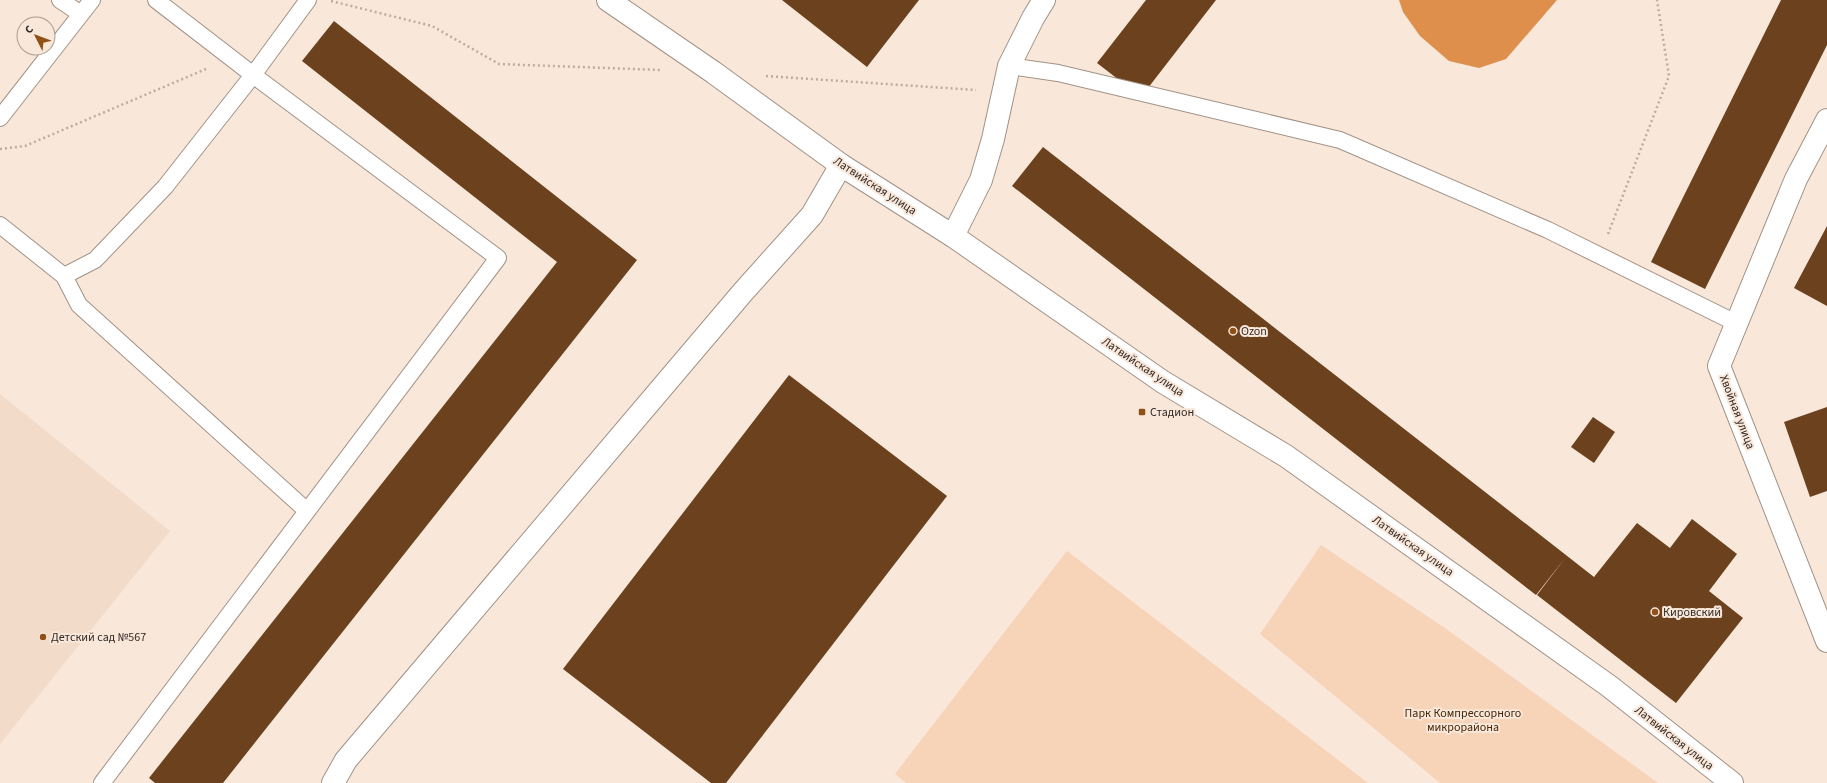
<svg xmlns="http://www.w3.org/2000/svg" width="1827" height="783" font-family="'Source Sans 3',sans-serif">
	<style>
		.built { fill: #f3dbc9 }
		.green { fill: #f7d3b8 }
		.water { fill: #de8f4c }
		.building { fill: #6b411e }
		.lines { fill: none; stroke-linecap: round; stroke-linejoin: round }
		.lane-casing { stroke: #a29286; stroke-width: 18 }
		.street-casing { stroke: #a29286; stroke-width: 24 }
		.secondary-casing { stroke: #a29286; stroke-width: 24 }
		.path { stroke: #bbada2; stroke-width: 2.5; stroke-dasharray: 2 3; stroke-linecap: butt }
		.lane { stroke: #fff; stroke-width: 16 }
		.street { stroke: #fff; stroke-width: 22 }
		.secondary { stroke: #fff; stroke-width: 22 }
		.poi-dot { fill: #8f5115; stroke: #f9e7da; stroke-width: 1.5 }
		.labels { text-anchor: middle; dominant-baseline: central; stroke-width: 4; stroke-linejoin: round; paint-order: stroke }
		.street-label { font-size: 12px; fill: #322b26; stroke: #f9e7da }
		.poi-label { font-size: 12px; fill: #322b26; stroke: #f9e7da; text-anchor: start }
		.park-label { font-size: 12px; fill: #46270a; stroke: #f9e7da }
	</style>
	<rect width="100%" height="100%" fill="#f9e7da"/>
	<path class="built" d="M0,394l170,137 -170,213z"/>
	<path class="green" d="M1321,545l128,86 209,152h-218l-180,-149z
		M1067,551l301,232h-462l-11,-9z"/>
	<path class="water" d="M1399,0h158l-51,59 -27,9 -30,-7 -29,-25 -17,-24z"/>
	<path class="building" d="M782,0h137l-52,67z
		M1146,0h70l-75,97 -44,-34z
		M1781,0h46v45l-122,244 -54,-27z
		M334,21l303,239 -414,523h-68l-6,-5 408,-516 -255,-201z
		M1043,147l551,430 43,-54 33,25 22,-29 45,35 -28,37 34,27 -67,85 -139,-108 29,-38 -30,38 -524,-409z
		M1827,226v80l-33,-18z
		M789,375l158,121 -221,287h-15l-148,-114z
		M1827,407v84l-17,6 -26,-75z
		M1593,417l22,15 -21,31 -23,-16z"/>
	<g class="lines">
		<g class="lane-casing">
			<path id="lane" d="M60,0l21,14
				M1009,66l49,7 282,67 208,90 188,93
				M0,118l92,-118
				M0,225l64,51 15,29 228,206
				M64,276l31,-16 70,-73 88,-112 55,-75
				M102,783l396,-525 -237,-177 -105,-81"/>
		</g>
		<g class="street-casing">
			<path id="street" d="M1827,120l-31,59 -77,187 108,275
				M953,236l28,-56 12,-41 16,-73 24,-48 11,-18
				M333,783l13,-23 397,-468 69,-77 29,-50"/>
		</g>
		<g class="secondary-casing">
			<path id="secondary" d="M608,0l105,72 128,93 112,71 210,146 123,74 323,230 123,97"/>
		</g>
		<path class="path" d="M331,1l101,25 67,38 162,6
			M766,76l210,14
			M0,149l25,-3 181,-77
			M1608,234l61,-158 -12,-76"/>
		<use href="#lane" class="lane"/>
		<use href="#street" class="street"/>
		<use href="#secondary" class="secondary"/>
	</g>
	<g class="poi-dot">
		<circle cx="1233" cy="331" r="4"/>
		<rect x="1138" y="408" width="8" height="8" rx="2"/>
		<circle cx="1655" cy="612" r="4"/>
		<circle cx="43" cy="637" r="4"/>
	</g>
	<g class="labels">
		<g class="street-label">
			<text transform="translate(875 186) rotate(33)">Латвийская улица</text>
			<text transform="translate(1143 367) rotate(34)">Латвийская улица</text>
			<text transform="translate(1737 412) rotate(69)">Хвойная улица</text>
			<text transform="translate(1413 546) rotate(35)">Латвийская улица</text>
			<text transform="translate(1674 738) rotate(38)">Латвийская улица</text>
		</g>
		<g class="poi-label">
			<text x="1241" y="331">Ozon</text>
			<text x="1150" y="412">Стадион</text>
			<text x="1663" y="612">Кировский</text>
			<text x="51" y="637">Детский сад №567</text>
		</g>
		<g class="park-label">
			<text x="1463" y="713">Парк Компрессорного<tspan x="1463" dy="14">микрорайона</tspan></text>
		</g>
	</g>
	<g transform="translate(36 36) rotate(312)"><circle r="19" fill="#f9e7da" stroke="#a99c92"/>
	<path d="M0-3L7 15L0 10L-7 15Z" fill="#8f5115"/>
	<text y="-6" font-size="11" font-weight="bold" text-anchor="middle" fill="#322b26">С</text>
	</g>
</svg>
